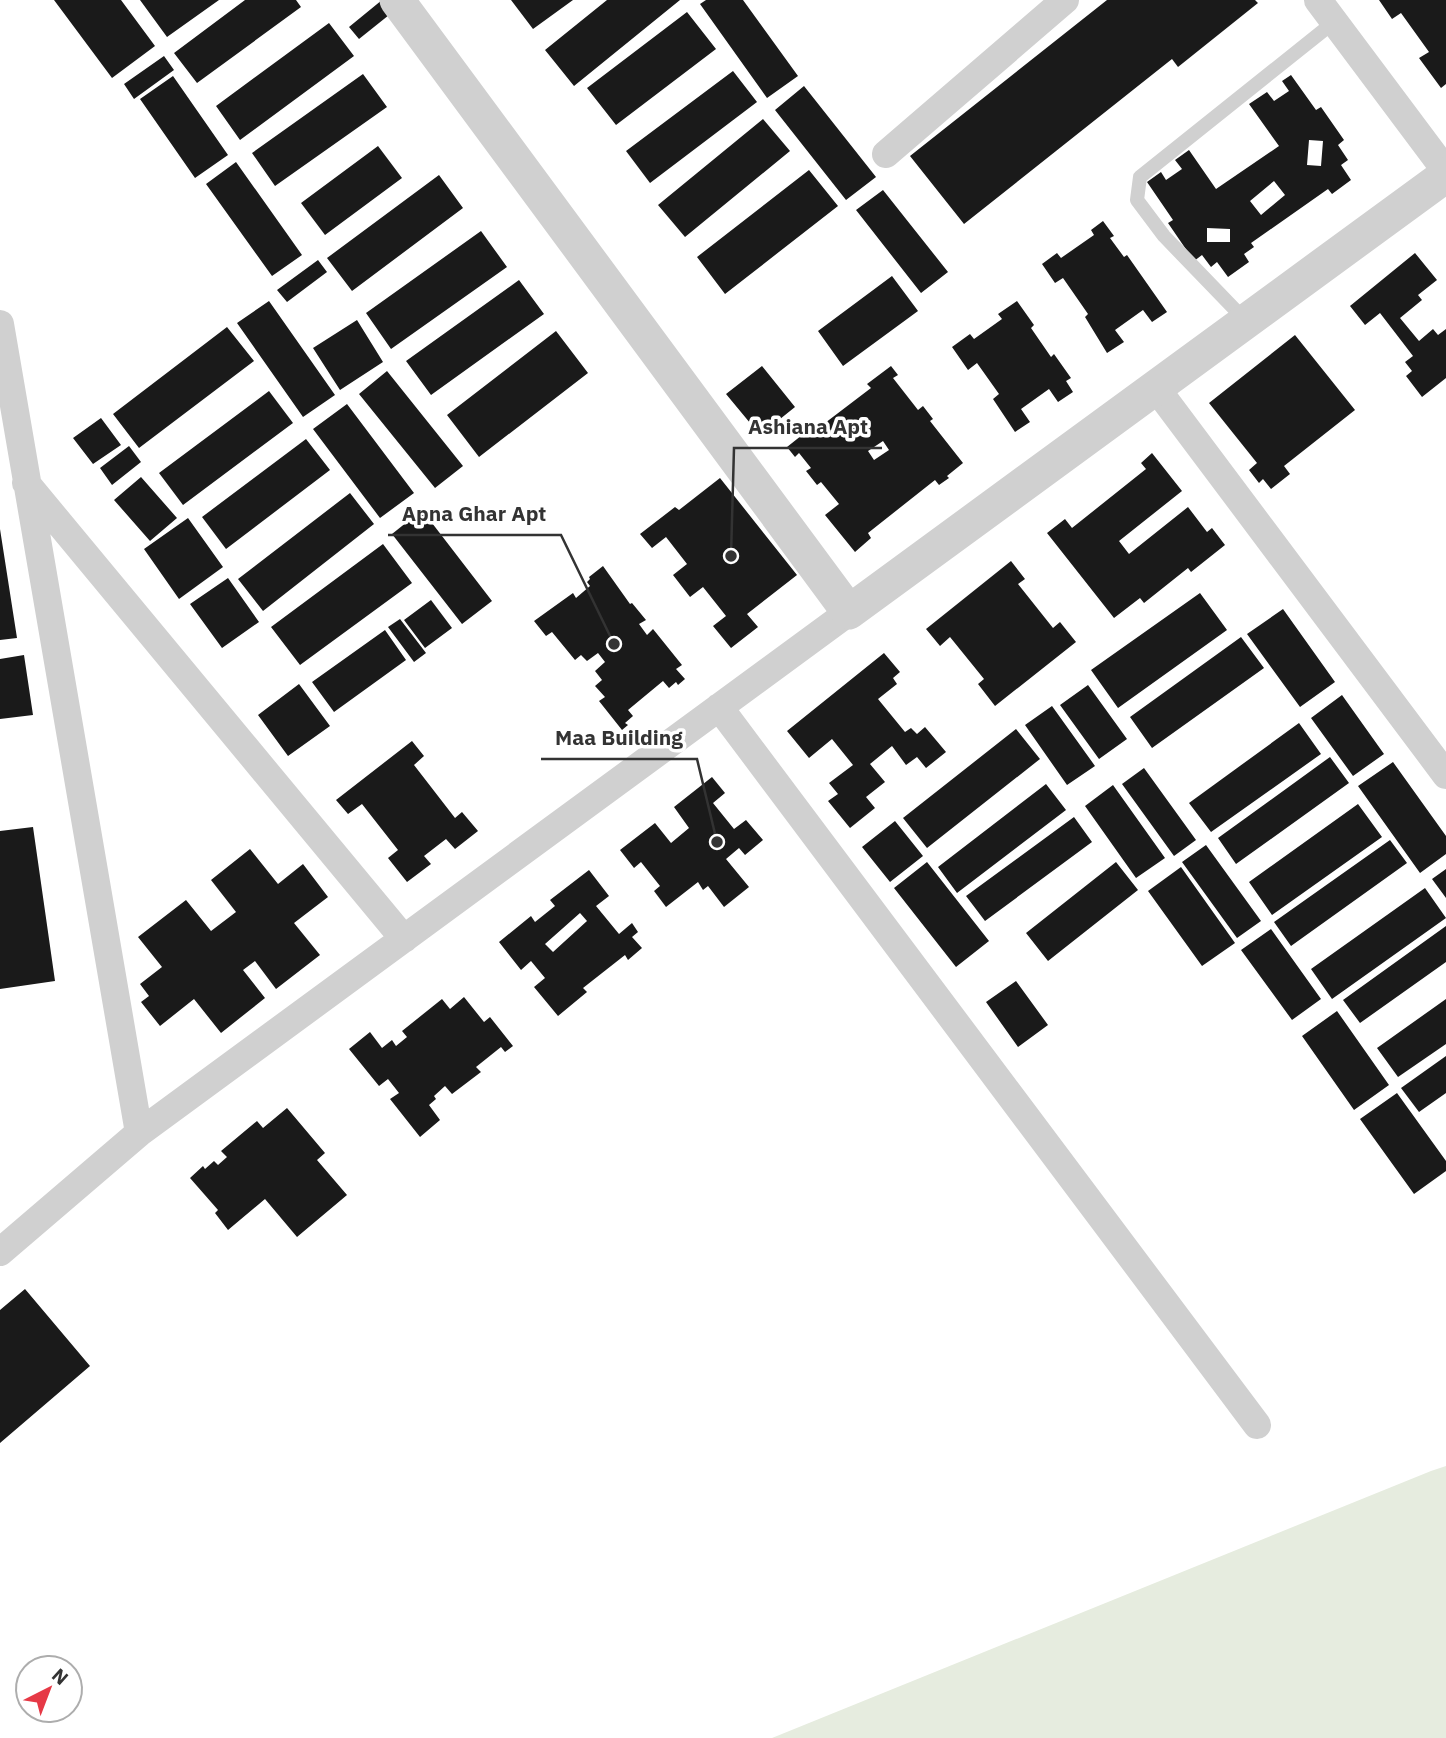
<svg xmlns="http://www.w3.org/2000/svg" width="1446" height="1738" font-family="'IBM Plex Sans',sans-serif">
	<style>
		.green { fill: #e6ecdf }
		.building { fill: #1a1a1a; fill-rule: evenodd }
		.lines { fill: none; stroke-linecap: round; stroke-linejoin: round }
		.service { stroke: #d0d0d0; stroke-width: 14 }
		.minor { stroke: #d0d0d0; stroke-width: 28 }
		.tertiary { stroke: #d0d0d0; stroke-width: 35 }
		.leader { fill: none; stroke: #333; stroke-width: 2.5 }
		.callout-dot { fill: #333; stroke: #fff; stroke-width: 2.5 }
		.callout-label { font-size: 21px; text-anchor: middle; font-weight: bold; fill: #333; stroke: #fff; stroke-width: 7; stroke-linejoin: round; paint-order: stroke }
	</style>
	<rect width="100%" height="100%" fill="#fff"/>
	<path class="green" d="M1446,1466v272h-674l659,-267z"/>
	<path class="building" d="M54,0h67l34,46 -43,32z
		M140,0h79l-52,37z
		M245,0h51l5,7 -104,76 -23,-30z
		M382,0l12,11 -35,28 -10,-12z
		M511,0h62l-40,29z
		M607,0h73l-106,86 -29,-36z
		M706,0h37l55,76 -31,22 -67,-94z
		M1107,0h148l3,3 -80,64 -6,-8 -208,165 -54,-68z
		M1379,0h67v84l-5,4 -22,-30 10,-6 -28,-39 -9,6z
		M687,12l29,37 -100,76 -29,-37z
		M329,23l25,33 -114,84 -24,-34z
		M164,56l10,14 -40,29 -10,-15z
		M733,71l24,31 -107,81 -24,-32z
		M363,74l24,33 -112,79 -23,-33z
		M1291,75l25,35 5,-3 23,33 -6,5 10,15 -7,5 10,15 -19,14 -4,-5 -77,54 3,4 -10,7 5,8 -21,15 -11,-15 -6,5 -9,-12 -8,6 -26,-38 5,-3 -26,-38 14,-10 5,8 16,-11 -7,-9 14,-10 27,39 63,-43 -30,-42 18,-12 7,9 15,-10 -7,-10zM1309,140l14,1 -2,25 -14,-1zM1274,181l11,14 -24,20 -11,-14zM1207,228l23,1v13h-23z
		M173,76l55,79 -33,23 -55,-79z
		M804,86l72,91 -30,23 -71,-90z
		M763,119l27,32 -105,86 -27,-32z
		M378,146l24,32 -77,57 -24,-32z
		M236,162l66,93 -30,21 -66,-92z
		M809,170l29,36 -113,88 -28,-37z
		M439,175l24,33 -111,83 -25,-33z
		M883,190l65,82 -27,21 -65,-83z
		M1103,221l11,15 -4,2 14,19 3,-2 40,57 -15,10 -9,-12 -28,20 9,12 -17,11 -22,-36 3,-3 -25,-36 -8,5 -13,-19 15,-11 4,5 33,-23 -3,-5z
		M481,231l26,36 -116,82 -25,-36z
		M1415,253l22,27 -19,15 4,5 -22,18 19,23 14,-12 5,6 8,-6v49l-24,19 -16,-21 6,-5 -7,-9 8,-6 -33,-43 -15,12 -15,-19z
		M318,260l9,12 -40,30 -10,-12z
		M892,276l26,35 -75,55 -25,-35z
		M519,280l25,34 -113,81 -25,-34z
		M269,301l66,94 -32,22 -66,-94z
		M1017,301l17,24 -3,3 20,29 3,-3 17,24 -5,3 7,11 -15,10 -9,-13 -28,20 9,13 -15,10 -22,-33 6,-5 -22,-31 -9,7 -16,-23 18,-13 4,5 28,-20 -4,-5z
		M357,320l26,42 -43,28 -27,-42z
		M227,327l27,34 -115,87 -26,-34z
		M556,331l32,42 -109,84 -32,-42z
		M1295,335l60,75 -71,56 6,8 -19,15 -8,-10 -4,4 -10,-13 8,-7 -48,-60z
		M762,366l33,41 -35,28 -34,-41z
		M891,366l7,9 -5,3 25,32 5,-4 10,13 -3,2 33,42 -16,13 2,2 -10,7 -4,-5 -67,53 3,5 -16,14 -30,-37 14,-11 -18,-22 -4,3 -11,-14 5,-3 -12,-15 -4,4 -8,-10 34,-27 4,3 46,-35 -4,-4zM883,441l6,9 -15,10 -6,-9z
		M387,371l76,95 -28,22 -76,-94z
		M269,391l24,32 -110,82 -24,-32z
		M347,404l67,89 -34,25 -67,-89z
		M101,418l20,27 -28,19 -20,-26z
		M306,439l24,31 -104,79 -24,-32z
		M129,446l12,16 -29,23 -12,-17z
		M1152,453l30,38 -63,50 10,13 59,-47 19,25 5,-4 13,17 -34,27 -3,-4 -44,35 -4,-5 -26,20 -67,-85 18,-14 7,9 74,-59 -5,-6z
		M141,477l36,41 -27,23 -36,-41z
		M720,478l77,97 -50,39 11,13 -27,21 -18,-22 13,-10 -23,-29 -13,10 -17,-22 14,-11 -21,-27 -14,11 -12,-14 35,-27 4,3z
		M350,493l24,31 -111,87 -25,-32z
		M422,510l70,91 -30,23 -70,-90z
		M188,518l35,49 -44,32 -35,-50z
		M0,529l17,109 -17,2z
		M383,544l29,39 -112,82 -29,-38z
		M1011,561l14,18 -7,5 35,44 7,-6 16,20 -81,64 -17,-22 6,-5 -34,-42 -10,9 -14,-17z
		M603,566l27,38 2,-1 14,17 -7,4 8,11 6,-6 29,36 -6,4 9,10 -7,6 -2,-3 -7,6 -6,-7 -35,29 5,6 -8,7 3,2 -6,5 -23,-29 6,-4 -10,-11 7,-6 -7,-9 10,-9 -7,-9 -11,8 -6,-6 -6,5 -23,-28 -6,4 -12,-15 39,-28 3,5 14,-12 -3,-4 3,-3 -1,-2z
		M228,578l31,44 -37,26 -32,-44z
		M1200,593l27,37 -109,78 -27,-38z
		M431,600l21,28 -27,20 -21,-28z
		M1283,609l52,73 -35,25 -53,-73z
		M400,619l26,34 -12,9 -26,-35z
		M385,630l21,30 -72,52 -22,-30z
		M1241,637l23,31 -112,80 -22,-31z
		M884,653l16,19 -7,6 4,6 -19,15 27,33 6,-4 6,6 8,-7 21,25 -20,16 -9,-11 -11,8 -14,-19 -22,18 15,18 -19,15 9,11 -25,20 -22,-27 10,-7 -9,-11 24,-18 -21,-26 -23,19 -22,-27z
		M24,655l9,60 -33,4v-60z
		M299,684l31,42 -42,30 -30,-41z
		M1088,685l39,54 -28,20 -39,-54z
		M1342,695l42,59 -31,22 -42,-58z
		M1052,706l43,60 -28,19 -42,-60z
		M1299,723l22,31 -110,78 -22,-29z
		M1016,729l24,30 -113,89 -24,-30z
		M412,741l12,15 -10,9 41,53 7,-6 16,19 -23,18 -9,-10 -22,17 7,8 -24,18 -19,-24 10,-8 -36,-46 -14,10 -12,-14z
		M1330,757l19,26 -113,81 -18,-26z
		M1393,762l53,74v18l-26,19 -62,-87z
		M1144,768l52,72 -22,16 -52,-72z
		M712,777l13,16 -12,10 21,26 12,-9 17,20 -18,15 -6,-7 -13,11 23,28 -25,20 -16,-21 -5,4 -5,-8 -32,25 -12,-16 6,-5 -19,-24 -7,6 -14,-18 35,-27 16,20 18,-15 -15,-21z
		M1046,784l20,26 -109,83 -19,-26z
		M1113,785l52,73 -29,20 -51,-72z
		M1358,804l24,33 -110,78 -23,-33z
		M1074,817l18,25 -107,79 -19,-25z
		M895,821l28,35 -33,26 -28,-35z
		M33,827l22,154 -55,8v-158z
		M1390,840l17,23 -116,83 -17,-24z
		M1206,845l55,76 -24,17 -55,-76z
		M250,849l28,35 25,-20 25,33 -34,26 26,32 -44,34 -21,-28 -12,9 22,28 -44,35 -27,-34 -34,27 -19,-24 8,-6 -9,-12 22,-17 -24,-30 48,-37 25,31 25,-19 -25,-32z
		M927,862l62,79 -33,26 -62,-79z
		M1116,862l22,28 -90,71 -22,-28z
		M1181,867l54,76 -33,23 -54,-75z
		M1446,869v29l-14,-19z
		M589,870l20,26 -13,10 23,28 13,-11 6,9 -6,5 10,11 -14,12 -3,-5 -42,33 4,4 -29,24 -24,-29 11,-9 -14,-17 -10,9 -22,-28 32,-26 4,6 20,-16 -5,-6zM580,913l7,8 -34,31 -8,-8z
		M1425,888l21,30 -114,81 -21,-30z
		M1446,926v36l-86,61 -17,-23z
		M1271,929l50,70 -29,21 -51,-70z
		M1016,981l32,44 -30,22 -32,-45z
		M464,997l20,25 6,-5 23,29 -8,6 -4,-5 -25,20 5,5 -29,22 -7,-8 -11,10 2,3 -7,6 11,15 -20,17 -30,-38 9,-6 -11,-14 -9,7 -30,-37 21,-17 12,16 10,-8 4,6 11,-9 -5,-6 40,-32 8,10z
		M1446,999v45l-48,33 -21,-29z
		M1337,1011l52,74 -35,25 -52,-74z
		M1446,1056v37l-27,19 -18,-24z
		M1397,1093l49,68v10l-32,23 -54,-75z
		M287,1108l38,45 -8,7 30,35 -50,42 -32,-38 -37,31 -13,-17 3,-3 -28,-32 13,-12 2,3 9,-8 4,4 9,-8 -6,-6 36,-30 6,7z
		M25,1289l65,77 -90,77v-133z"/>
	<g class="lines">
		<path class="service" d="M1246,321l-82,-85 -27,-36 3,-23 194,-155"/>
		<path class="minor" d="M1318,0l128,171
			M886,154l179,-154
			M0,324l139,809 710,-521
			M1156,388l290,387
			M26,483l378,456
			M719,707l538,718
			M0,1252l139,-119"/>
		<path class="tertiary" d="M397,0l452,612 597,-437"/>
	</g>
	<path class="leader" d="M731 556L734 448H882M614 644L561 535H388M717 842L697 759H541"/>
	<g class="callout-dot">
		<circle cx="731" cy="556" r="7"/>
		<circle cx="614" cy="644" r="7"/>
		<circle cx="717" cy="842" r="7"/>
	</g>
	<g class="callout-label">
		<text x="808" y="434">Ashiana Apt</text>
		<text x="474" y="521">Apna Ghar Apt</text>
		<text x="619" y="745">Maa Building</text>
	</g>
	<g transform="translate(49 1689) rotate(42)"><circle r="33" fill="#ffffff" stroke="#adadad" stroke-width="2"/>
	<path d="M0-5L12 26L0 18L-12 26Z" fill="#e63946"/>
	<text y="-10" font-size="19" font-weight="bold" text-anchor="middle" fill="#333333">N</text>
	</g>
</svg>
